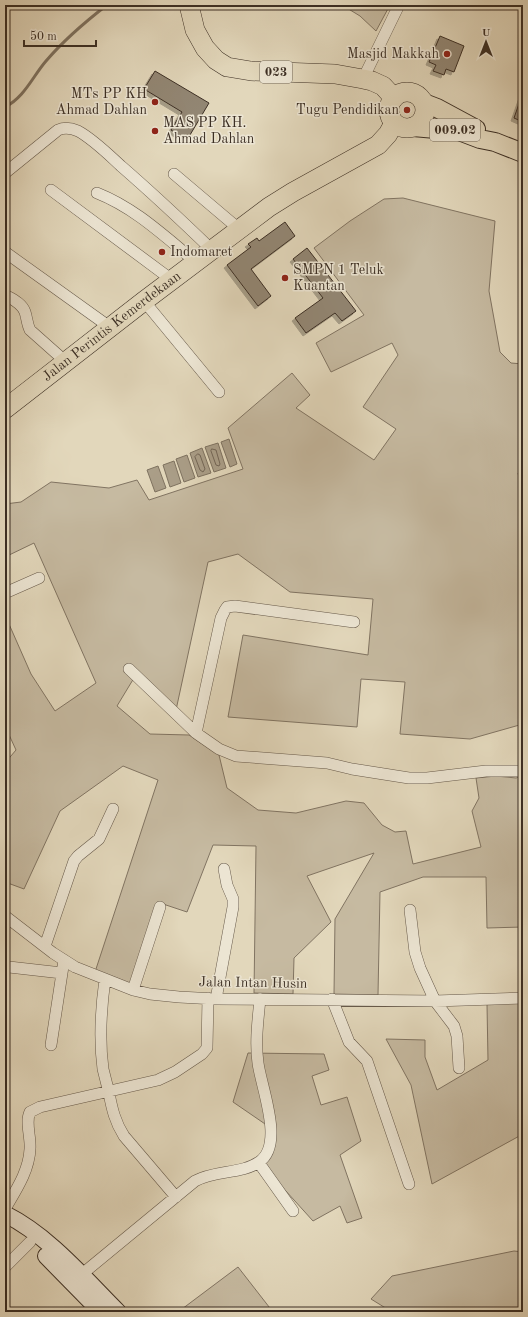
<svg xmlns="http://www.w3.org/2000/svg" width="528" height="1317" font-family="'Old Standard TT',serif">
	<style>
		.green { fill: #c6baa1; stroke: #817462 }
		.water { fill: #aa9e88; stroke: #7e7260 }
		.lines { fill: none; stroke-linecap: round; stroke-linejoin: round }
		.shore { stroke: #736656; stroke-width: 1 }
		.stream { stroke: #7e7260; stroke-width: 3 }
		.building { fill: #928673; stroke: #3c2f24; filter: url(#shadow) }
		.minor-casing { stroke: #66594a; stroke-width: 12 }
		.secondary-casing { stroke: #3c2f24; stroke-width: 18 }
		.primary-casing { stroke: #3c2f24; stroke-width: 20 }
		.trunk-casing { stroke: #3c2f24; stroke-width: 20 }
		.minor { stroke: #ece5d3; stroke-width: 11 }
		.secondary { stroke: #ece5d3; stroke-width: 16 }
		.primary { stroke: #e2d7bb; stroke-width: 18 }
		.trunk { stroke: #e2d7bb; stroke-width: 19 }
		.poi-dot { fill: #8f2418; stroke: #ece5d3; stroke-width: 1.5 }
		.labels { text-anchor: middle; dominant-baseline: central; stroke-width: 3; stroke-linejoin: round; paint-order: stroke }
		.shield { fill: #ece5d3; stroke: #716658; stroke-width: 1 }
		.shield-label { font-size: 13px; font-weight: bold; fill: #3c2f24 }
		.poi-label { font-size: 14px; fill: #3c2f24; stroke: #ece5d3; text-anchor: end }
		.street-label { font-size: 14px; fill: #3c2f24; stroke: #ece5d3 }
	</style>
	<defs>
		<filter id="shadow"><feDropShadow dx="-3" dy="3" stdDeviation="0" flood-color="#0004"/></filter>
	</defs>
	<rect width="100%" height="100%" fill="#e2d7bb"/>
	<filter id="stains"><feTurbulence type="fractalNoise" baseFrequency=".005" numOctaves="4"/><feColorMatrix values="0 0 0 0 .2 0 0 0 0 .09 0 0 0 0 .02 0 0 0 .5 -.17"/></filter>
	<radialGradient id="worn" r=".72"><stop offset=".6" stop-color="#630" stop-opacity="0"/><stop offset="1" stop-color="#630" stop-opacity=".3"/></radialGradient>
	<path class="green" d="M342,5h48l-14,26 -16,-15z
		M403,198l92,23 -6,70 11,61 11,11 12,1v106l-5,3 5,24v227l-53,15 -70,-5 5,-52 -44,-3 -4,48 -129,-10 15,-82 125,20 5,-56 -83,-7 -52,-38 -30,8 -32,148 -39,-37 -20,33 33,28 39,1 30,20 8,33 31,22 38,3 50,-12 18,2 18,22 13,7 11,-1 7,33 68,-17 -9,-36 7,-13 -3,-20 20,-2 20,2 7,-2v151l-36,1 -1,-51h-63l-43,15 -2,103 -44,-1 1,-75 39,-66 -67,23 24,46 -37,36 -1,36 -39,-1 2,-147 -43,-1 -26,67 -30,-10 -26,83 -36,-13 63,-192 -35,-14 -63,45 -36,78 -19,-7v-119l11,-13 -11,-24v-111l26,59 24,37 41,-28 -62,-140 -29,14v-53l16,-2 30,-20 58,6 28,-8 12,20 94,-31 -15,-41 64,-55 18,22 -14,13 78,52 22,-31 -33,-22 35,-52 -6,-12 -61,29 -15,-29 48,-28 -50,-67 36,-27 34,-22z
		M523,1003v131l-91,50 -21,-99 -25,-46 39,1v17l12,33 51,-30 -1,-56z
		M248,1053l76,1 5,16 -17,6 9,29 26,-8 14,44 -21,14 22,63 -15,5 -7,-17 -27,15 -56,-62 8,-9 3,-24 -35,-24z
		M514,1251l9,1v60h-131l-21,-13 21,-23z
		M238,1267l35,45h-95z"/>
	<path class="water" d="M229,439l8,25 -7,3 -9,-25z
		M218,443l8,25 -12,4 -9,-25z
		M202,448l9,25 -13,4 -8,-24z
		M187,455l8,23 -11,4 -8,-23z
		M174,461l7,22 -11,4 -7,-22z
		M158,466l8,22 -11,4 -8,-22z"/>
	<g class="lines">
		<path class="shore" d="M212,449l4,1 4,14 -1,2 -3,-1 -5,-14z
			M198,454l2,1 5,14 -2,3 -3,-2 -5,-13z"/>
		<path class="stream" d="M5,107c19,-9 28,-31 41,-46 18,-21 39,-39 61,-56"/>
	</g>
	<path class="building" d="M440,36l24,10 -10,26 -8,-3 -2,6 -11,-4 3,-6 -7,-3z
		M155,71l54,32 -22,37 -16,-10 11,-18 -38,-23z
		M522,95h1v27l-9,-4z
		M285,222l10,14 -44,33 20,27 -13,10 -31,-41 24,-18 -3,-3 9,-6 2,3z
		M307,248l49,63 -14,10 -7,-8 -29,20 -11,-15 28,-20 -30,-39z"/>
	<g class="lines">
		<g class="minor-casing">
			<path id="minor" d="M363,79l36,-74
				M5,173l53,-43c7,-3 13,-2 20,1 15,8 31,24 43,35 31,27 61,55 91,84
				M174,174l65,55
				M51,190l121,90
				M97,193c38,15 67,43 99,69
				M5,252l106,76
				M5,295c7,4 17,8 20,17 2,6 2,12 5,18l36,32
				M144,301l75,91
				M5,593l34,-15
				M129,669l67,64 23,16 17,7 91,7 25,6 57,9h18l59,-7h37
				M196,733l25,-115 4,-8 2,-3 8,-1 119,16
				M410,910l5,42 5,16 15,33 19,25 3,10 2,32
				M5,916l48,37 22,14 58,23 17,4 29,3 37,2 219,2 88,-3
				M45,946l29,-85 4,-5 21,-17 14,-30
				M5,968l4,-1 53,6
				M105,979c-4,29 -6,60 -2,90 2,8 4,16 6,24 3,16 6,29 15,43l52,61
				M133,990l27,-83
				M216,999l17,-92v-8l-6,-14 -3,-16
				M332,999l17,43 18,19 42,123
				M51,1045l13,-85
				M259,1163l34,48
				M5,1209c11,-19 24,-38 25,-60 1,-12 -5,-27 0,-37l10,-5 118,-27 17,-8 27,-18 5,-6 1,-50
				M5,1267l25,-25
				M81,1275l114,-94c20,-11 47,-7 64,-19 26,-17 2,-75 -1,-99 -3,-21 0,-43 2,-64"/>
		</g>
		<g class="secondary-casing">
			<path id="secondary" d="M5,1214c44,22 79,64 113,98
				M46,1256l55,56"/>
		</g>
		<g class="primary-casing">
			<path id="primary" d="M424,103l13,5 39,21
				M413,127l46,4 21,8 15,3 28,11"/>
		</g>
		<g class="trunk-casing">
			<g id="trunk">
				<path d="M189,5l6,25 10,18 11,12 11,7 24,4 84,3 28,5 9,2 11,5 11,12"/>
				<circle cx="407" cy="110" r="18"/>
				<path id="s1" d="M5,409l139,-108 125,-94 24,-15 85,-47 10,-11 6,-11"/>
			</g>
		</g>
		<use href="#minor" class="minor"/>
		<use href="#secondary" class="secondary"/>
		<use href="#primary" class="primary"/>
		<use href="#trunk" class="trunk"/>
	</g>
	<g class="poi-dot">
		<circle cx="447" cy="54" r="4"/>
		<circle cx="155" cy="102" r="4"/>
		<circle cx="407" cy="110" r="4"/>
		<circle cx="155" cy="131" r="4"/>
		<circle cx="162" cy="252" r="4"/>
		<circle cx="285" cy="278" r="4"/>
	</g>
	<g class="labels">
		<g class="shield">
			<rect x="260" y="61" width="32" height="22" rx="3"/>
			<rect x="430" y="119" width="50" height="22" rx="3"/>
		</g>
		<g class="shield-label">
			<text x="276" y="72">023</text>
			<text x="455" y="130">009.02</text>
		</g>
		<g class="poi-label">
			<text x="439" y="54">Masjid Makkah</text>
			<text x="147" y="94">MTs PP KH<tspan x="147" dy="16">Ahmad Dahlan</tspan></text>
			<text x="399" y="110">Tugu Pendidikan</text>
			<text x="163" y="123" text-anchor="start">MAS PP KH.<tspan x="163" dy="16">Ahmad Dahlan</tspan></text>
			<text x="170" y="252" text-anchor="start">Indomaret</text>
			<text x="293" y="270" text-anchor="start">SMPN 1 Teluk<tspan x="293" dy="16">Kuantan</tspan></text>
		</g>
		<g class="street-label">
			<text stroke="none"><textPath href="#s1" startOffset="135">Jalan Perintis Kemerdekaan</textPath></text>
			<text transform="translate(253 983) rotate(1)">Jalan Intan Husin</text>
		</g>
	</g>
	<rect width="528" height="1317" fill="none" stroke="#e2d7bb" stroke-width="20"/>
	<rect x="6" y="6" width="516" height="1305" fill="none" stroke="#3c2f24" stroke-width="2"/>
	<rect x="10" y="10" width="508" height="1297" fill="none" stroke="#3c2f24"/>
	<g transform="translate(486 42)" stroke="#ece5d3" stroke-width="3" paint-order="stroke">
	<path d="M0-3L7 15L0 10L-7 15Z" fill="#3c2f24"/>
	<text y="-6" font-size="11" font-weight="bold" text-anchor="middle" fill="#3c2f24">U</text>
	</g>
	<path d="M24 40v6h72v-6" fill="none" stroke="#3c2f24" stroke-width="2"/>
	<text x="30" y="40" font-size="12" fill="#3c2f24" stroke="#ece5d3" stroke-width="3" paint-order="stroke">50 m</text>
	<rect width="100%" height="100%" filter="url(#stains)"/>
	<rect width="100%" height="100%" fill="url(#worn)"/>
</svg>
